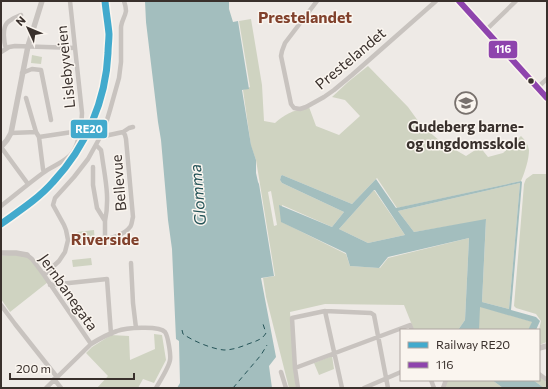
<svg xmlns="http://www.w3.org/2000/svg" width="548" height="389" font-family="Commissioner,sans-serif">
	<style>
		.green { fill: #cfd3c1; fill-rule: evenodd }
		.water { fill: #a3bebe; fill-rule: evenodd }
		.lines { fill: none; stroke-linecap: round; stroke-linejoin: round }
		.ferry { stroke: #255458; stroke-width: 1; stroke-dasharray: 5 4; stroke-linecap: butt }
		.minor { stroke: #c8c3bf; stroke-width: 4.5 }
		.tertiary { stroke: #c8c3bf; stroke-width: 5.5 }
		.bus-1-casing { stroke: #faf5ef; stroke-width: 9 }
		.bus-1 { stroke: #8e44ad; stroke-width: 6 }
		.rail-1-casing { stroke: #faf5ef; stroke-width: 10 }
		.rail-1 { stroke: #42aacd; stroke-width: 7 }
		.bus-dot { fill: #39302c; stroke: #faf5ef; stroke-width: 1.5 }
		.labels { text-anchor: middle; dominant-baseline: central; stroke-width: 3; stroke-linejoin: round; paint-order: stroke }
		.street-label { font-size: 15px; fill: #39302c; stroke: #faf5ef }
		.poi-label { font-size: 15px; font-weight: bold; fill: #39302c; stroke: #faf5ef }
		.neighbourhood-label { font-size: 16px; font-weight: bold; fill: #81412c; stroke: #faf5ef }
		.water-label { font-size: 16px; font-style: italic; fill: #255458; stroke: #faf5ef }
		.line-badge { stroke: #faf5ef; stroke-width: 1.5 }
		.badge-label { font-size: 11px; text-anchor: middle; font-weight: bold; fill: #fff }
	</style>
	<rect width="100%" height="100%" fill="#eeeae6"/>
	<path class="green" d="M251,19l11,66 2,36 11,2c13,-11 18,-12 34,-16l7,19 23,9 21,-19 -15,-16 -13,-3 16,-15 20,-16 40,41 13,18 19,16 26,15 14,-9 8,10 15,-4 18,-17c4,4 7,8 8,14 0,9 -4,22 -8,31l-124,27 -20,-30 -25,26 -70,-29 -1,1 -1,4 2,3 62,29 -12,15 -50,-22v17l64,32 4,12 30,2 8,-10 81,-20 -4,82 -7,10h-44l-10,-25 -79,-1 -35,8 6,76h-7l-23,-91 -3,-19 12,-2 -19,-116 -5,-14 -8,-56 7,-3 -11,-66zM271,191l6,34 -3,1 -6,-34z
		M32,55l10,2 -1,7 -10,-1z
		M533,174h14v168l-8,3v-15l2,-9 -5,-7 -20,-6 -2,-2 10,-122 2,-5z
		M520,183l-11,126 -27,-7 4,-82 -72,12 -16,-21z
		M374,190l31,45 -37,8 -29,-14z
		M94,230l1,13 -17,2 -1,-13z
		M15,254l15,4 18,24 -38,30 -9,-13v-43z
		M91,258l1,7 -19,2 -1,-7z
		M479,306l54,16 -5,8h-49z
		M154,334l8,1 4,25 -12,23 -11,-4 -5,9h-41l11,-12 -22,-23 6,-6 19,-12 18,1 1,24 25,-11z
		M332,356l2,13 -15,6 -5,-12z
		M539,376l8,7v5h-3l-11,-8h6z
		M446,380h46l11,8h-59z"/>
	<path class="water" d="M145,1h84v8l4,13 5,-1 11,68 -7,1 9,55 5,15v13l2,9 1,2 15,92 -13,2 15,79 -7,9 3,22h-95l3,-5 -1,-42 -3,-2 -4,-90 -4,-29 -7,-80 -3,-18 -12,-100z
		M282,175l70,29 24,-25 20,29 125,-27 1,1 -11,128 25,7 4,4 -4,9h-8l4,-8 -52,-15 -1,23h-21l7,-10 4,-82 -81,19 -9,11 -29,-2 -4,-13 -65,-31 -2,-17 53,22 12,-15 -62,-29 -2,-3 1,-4zM520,183l-11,126 -27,-7 4,-83 -72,13 -16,-21zM374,190h1l30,45 -37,8 -29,-14z
		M492,380h41l11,8h-41z"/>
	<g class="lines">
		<path class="ferry" d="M182,330l1,4c10,7 29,15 41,16 8,0 17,-3 24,-6 8,-3 14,-4 18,-11l-3,-9
			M233,388l28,-33 6,-10"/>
		<path class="minor" d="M317,1l-32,42 -3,8 -1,5 10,48 3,4 6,1 6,-2 18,-10 10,-7 18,-15 84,-74
			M485,31l31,-30
			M6,49c-2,-7 -4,-20 1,-26 3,-4 10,-6 14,-8
			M1,52l8,-5 6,-1 60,2
			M22,73l10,-4 9,1 10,50
			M538,87l9,-8
			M36,132l3,5 4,32 1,3
			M11,133l25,-1 -10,-34
			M39,137l40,-6
			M100,137l23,-5 6,-4 4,-1
			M96,145l5,5 1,6c3,22 8,42 3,65
			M1,147l27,37
			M93,167v18l4,23 8,13v18c8,-1 20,-5 25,-12 2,-2 2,-7 3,-10l-7,-78 -1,-4 -2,-3
			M1,206c14,-11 27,-22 42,-33 9,-7 23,-11 30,-21 6,-10 9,-28 9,-39l-7,-65 -5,-47
			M27,255l5,4 12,16 47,69
			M131,263l2,40 3,25
			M44,275l15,-14 6,-9 3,-12 -2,-10 -2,-5 -11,-20 2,-7 19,-21 14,-18 16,-29 6,-20 9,-32 2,-16v-34c0,-6 4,-11 5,-17 0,-3 -1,-7 -2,-10
			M50,285l57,-6 4,55
			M1,305l14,19 42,53
			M325,311l17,77
			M295,368l115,-43 2,5
			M281,372l5,16
			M539,374l8,6
			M54,379l7,9
			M431,380l3,8
			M46,388l45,-44c8,-5 17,-10 26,-13 8,-3 42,-6 48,1 3,4 6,23 5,28 -1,7 -10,21 -14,28
			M298,388l-3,-20 -3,-50 33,-7 46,2 3,2 14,73
			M364,388l37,-16
			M443,388l3,-8"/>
		<path class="tertiary" d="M459,1l88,97
			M1,147l6,-7 4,-7 17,-87 14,-45
			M1,253h15l11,2
			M539,348l8,-2"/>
		<g class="bus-1-casing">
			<path id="bus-1" d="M459,1l88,97"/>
		</g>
		<use href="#bus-1" class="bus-1"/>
		<g class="rail-1-casing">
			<path id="rail-1" d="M1,224c18,-13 37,-25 52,-42 33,-35 53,-82 55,-129 0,-6 1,-13 1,-19 -1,-11 -3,-22 -4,-33"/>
		</g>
		<use href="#rail-1" class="rail-1"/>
	</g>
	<defs>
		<g id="school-ring" transform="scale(1.15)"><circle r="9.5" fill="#faf5ef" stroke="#78716d" stroke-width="1.5"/><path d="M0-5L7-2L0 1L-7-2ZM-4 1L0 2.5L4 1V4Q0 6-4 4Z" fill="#78716d"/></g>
	</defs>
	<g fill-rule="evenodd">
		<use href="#school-ring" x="466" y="103"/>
	</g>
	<circle class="bus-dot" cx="531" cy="81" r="3.5"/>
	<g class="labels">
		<g class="street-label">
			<text transform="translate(350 58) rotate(-40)">Prestelandet</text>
			<text transform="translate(65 67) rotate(-96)">Lislebyveien</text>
			<text transform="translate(118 183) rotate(-95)">Bellevue</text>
			<text transform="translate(69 292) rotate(55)">Jernbanegata</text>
		</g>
		<g class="poi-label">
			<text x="466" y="126">Gudeberg barne-<tspan x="466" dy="17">og ungdomsskole</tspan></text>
		</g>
		<g class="neighbourhood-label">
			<text x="305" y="16">Prestelandet</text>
			<text x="105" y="238">Riverside</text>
		</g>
		<g class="water-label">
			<text transform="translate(197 195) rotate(-95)">Glomma</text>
		</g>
	</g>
	<g class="line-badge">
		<rect x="488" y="40" width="30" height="19" rx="4" fill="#8e44ad"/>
		<rect x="70" y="119" width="38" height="20" rx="4" fill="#42aacd"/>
	</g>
	<g class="badge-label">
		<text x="503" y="53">116</text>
		<text x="89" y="133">RE20</text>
	</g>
	<rect width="548" height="389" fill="none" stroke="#39302c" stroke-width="4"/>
	<rect x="400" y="329" width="140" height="52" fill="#faf5ef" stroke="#ada6a1"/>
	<rect x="408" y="342" width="20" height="6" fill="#42aacd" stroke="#ada6a1"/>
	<text x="436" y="349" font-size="12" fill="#39302c">Railway RE20</text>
	<rect x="408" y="362" width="20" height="6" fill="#8e44ad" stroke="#ada6a1"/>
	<text x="436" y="369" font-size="12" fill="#39302c">116</text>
	<g transform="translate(28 28) rotate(314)" stroke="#faf5ef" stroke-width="3" paint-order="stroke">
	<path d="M0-3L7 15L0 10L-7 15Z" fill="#39302c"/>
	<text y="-6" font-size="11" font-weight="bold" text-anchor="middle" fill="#39302c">N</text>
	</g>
	<path d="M10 373v6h124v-6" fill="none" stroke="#39302c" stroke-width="2"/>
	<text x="16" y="373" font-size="12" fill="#39302c" stroke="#faf5ef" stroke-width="3" paint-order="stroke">200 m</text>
</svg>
